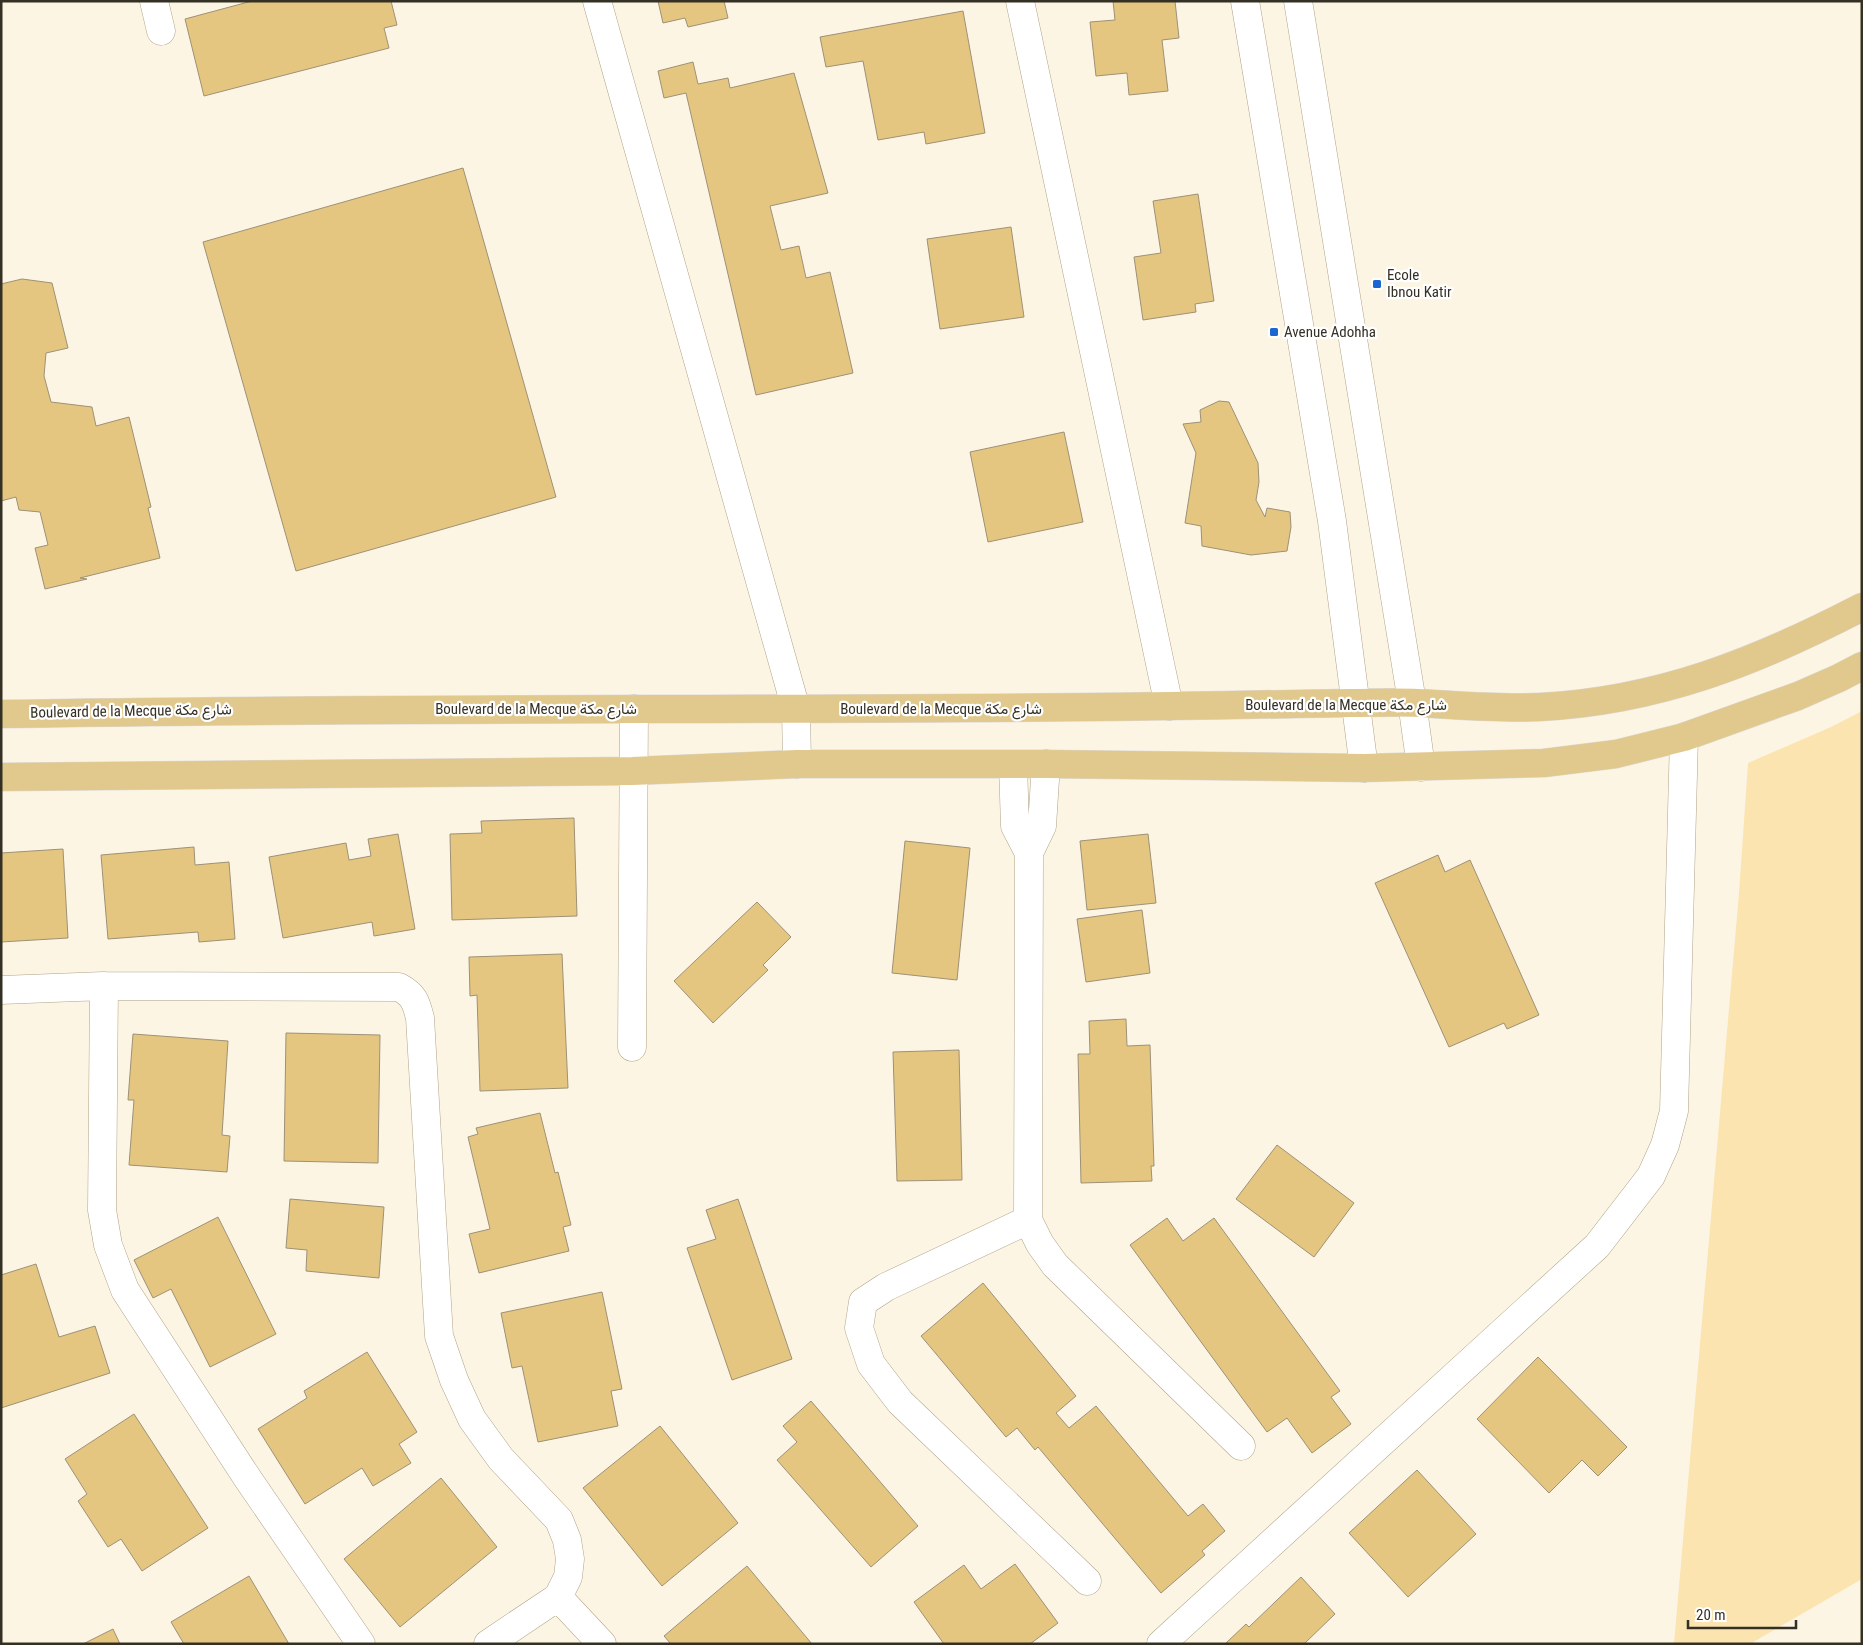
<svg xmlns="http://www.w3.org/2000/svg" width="1863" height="1645" font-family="'Roboto Condensed',Vazirmatn,sans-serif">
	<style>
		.green { fill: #fbe4b0 }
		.building { fill: #e5c680; stroke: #9d9176 }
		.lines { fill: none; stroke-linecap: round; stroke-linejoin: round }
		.minor-casing { stroke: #b0a388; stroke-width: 29 }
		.major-casing { stroke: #dbdad8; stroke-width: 29 }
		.minor { stroke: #fff; stroke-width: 28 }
		.major { stroke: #e1c98e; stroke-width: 28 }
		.poi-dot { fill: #1c66d1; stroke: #fff; stroke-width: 2 }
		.labels { text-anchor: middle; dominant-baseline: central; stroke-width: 4.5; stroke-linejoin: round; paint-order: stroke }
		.poi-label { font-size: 15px; fill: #353024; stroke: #fff; text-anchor: start }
		.street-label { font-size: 15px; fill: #353024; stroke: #fff }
	</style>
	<rect width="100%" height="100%" fill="#fdf5e4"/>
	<path class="green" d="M1862,711v868l-112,65h-76l65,-751 9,-130 83,-36z"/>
	<path class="building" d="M252,1h139l6,24 -13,3 5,20 -185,48 -19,-77z
		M658,1h66l4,17 -40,9 -3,-9 -22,5z
		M1113,1h62l4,37 -17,2 6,51 -39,4 -2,-22 -31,3 -6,-54 25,-2z
		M963,11l22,122 -59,11 -2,-12 -46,8 -15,-79 -37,6 -6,-30z
		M693,62l5,22 30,-6 2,10 64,-15 34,120 -58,13 11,44 18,-4 7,32 24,-6 23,101 -97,22 -70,-302 -22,5 -6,-27z
		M463,168l93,329 -260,74 -93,-329z
		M1198,194l16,107 -19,3 1,8 -53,8 -9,-63 27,-4 -8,-52z
		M1011,227l13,90 -84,12 -13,-90z
		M22,279l30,4 16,65 -22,5 -2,23 7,26 41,5 4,19 33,-9 22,90 -3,1 12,50 -80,20 7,1 -42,10 -10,-41 13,-3 -8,-33 -21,-2 -3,-13 -15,4v-217z
		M1219,401l10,1 29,61 1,19 -3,18 9,17 2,-9 23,4 1,15 -4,24 -36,4 -49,-9 -1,-20 -16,-3 11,-70 -13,-29 18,-2 -1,-12z
		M1064,432l19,90 -95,20 -18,-90z
		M574,818l3,98 -125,4 -2,-86 32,-1 -1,-12z
		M398,834l17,95 -41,7 -2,-14 -89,16 -14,-81 77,-14 3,17 22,-4 -3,-17z
		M1148,834l8,69 -69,7 -7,-69z
		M905,841l65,7 -13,132 -65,-7z
		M194,847l1,18 34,-3 6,77 -36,3 -1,-10 -90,7 -7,-84z
		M63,849l5,89 -67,4v-89z
		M1438,855l7,17 25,-12 69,155 -32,14 -3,-6 -55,24 -74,-164z
		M757,902l34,35 -28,28 5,5 -55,53 -39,-42z
		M1142,910l8,63 -64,9 -9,-63z
		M562,954l6,134 -88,3 -3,-96 -7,1 -1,-39z
		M1126,1019l1,27 23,-1 4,121h-3l1,15 -71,2 -3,-129h12l-1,-33z
		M286,1033l94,2 -2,128 -94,-2z
		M133,1034l95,7 -6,94 8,1 -3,36 -98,-7 5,-65h-6z
		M959,1050l3,130 -65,1 -4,-129z
		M540,1113l15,60 3,-1 13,53 -8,2 6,24 -90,22 -10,-39 21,-5 -22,-92 10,-3 -2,-6z
		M1277,1145l77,58 -40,54 -78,-58z
		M290,1199l94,8 -5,71 -73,-7 1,-21 -21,-2z
		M738,1199l54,160 -60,21 -45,-132 29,-9 -10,-29z
		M218,1217l58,117 -66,33 -39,-78 -18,9 -19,-38z
		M1167,1218l16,23 31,-23 126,173 -9,6 20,27 -39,29 -25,-35 -20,14 -137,-187z
		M36,1264l23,73 36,-11 15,47 -109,35v-133z
		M983,1283l93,113 -20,17 13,15 27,-22 92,110 15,-12 22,27 -23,20 3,4 -44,38 -123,-146 -3,3 -18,-22 -11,9 -85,-101z
		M602,1292l20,97 -11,2 7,35 -80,16 -16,-76 -10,2 -11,-55z
		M367,1352l50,80 -18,12 12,19 -38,23 -11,-18 -57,36 -47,-75 49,-31 -3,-7z
		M1538,1357l89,90 -29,29 -16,-16 -33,33 -72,-74z
		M811,1401l107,125 -47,41 -94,-107 20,-18 -14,-16z
		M134,1414l74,114 -66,43 -21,-32 -13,8 -30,-46 9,-7 -22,-35z
		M660,1426l78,97 -76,63 -79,-98z
		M1417,1470l59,64 -68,63 -59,-64z
		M441,1478l56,69 -97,80 -56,-68z
		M1015,1564l43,59 -28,21h-86l-30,-42 50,-37 17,24z
		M747,1566l65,78h-141l-7,-8z
		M249,1576l40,68h-105l-13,-22z
		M1301,1577l34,37 -31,30h-79l21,-20 3,3z
		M113,1629l7,15h-37z"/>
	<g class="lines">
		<g class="minor-casing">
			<path id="minor" d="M154,1l7,30
				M597,1l199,708 1,55
				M1020,1l149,705
				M1245,1l87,520 32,247
				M1298,1l114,701 9,65
				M1046,764l-4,62 -13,27 -1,367 12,24 15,21 186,181
				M1013,765l2,61 14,27
				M104,986l-2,224 6,35 17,45 123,189 113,165
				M1,990l103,-4 295,1c15,8 17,15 21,31l19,318 15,44 18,39 29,40 58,61 8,20 3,19 -2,18 -10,20 -70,47
				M632,1047l2,-338
				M1028,1220l-142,67 -23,15 -4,26 12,36 29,38 187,179
				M558,1597l44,47
				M1161,1644l436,-398 54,-70 14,-31 9,-34 10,-374"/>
		</g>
		<g class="major-casing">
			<path id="major" d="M1,714c324,-6 649,-4 973,-6 126,0 252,-3 377,-5 22,0 45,-1 67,0 40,2 81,6 122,4 119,-6 218,-46 322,-100
				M1,777l631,-6 165,-7h249l318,4 180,-5 72,-9 68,-17 114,-41 41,-18 23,-12"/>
		</g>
		<use href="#minor" class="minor"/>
		<use href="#major" class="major"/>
	</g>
	<g class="poi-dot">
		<rect x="1372" y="279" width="10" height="10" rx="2.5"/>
		<rect x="1269" y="327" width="10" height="10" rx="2.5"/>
	</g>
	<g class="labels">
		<g class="poi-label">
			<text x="1387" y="275">Ecole<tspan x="1387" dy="17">Ibnou Katir</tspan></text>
			<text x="1284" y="332">Avenue Adohha</text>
		</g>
		<g class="street-label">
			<text x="1346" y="705">Boulevard de la Mecque شارع مكة</text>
			<text x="536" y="709">Boulevard de la Mecque شارع مكة</text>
			<text x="941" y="709">Boulevard de la Mecque شارع مكة</text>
			<text transform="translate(131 711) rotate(-1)">Boulevard de la Mecque شارع مكة</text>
		</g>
	</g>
	<rect width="1863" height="1645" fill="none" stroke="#353024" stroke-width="5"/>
	<path d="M1688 1620v8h108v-8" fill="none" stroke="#353024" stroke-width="2.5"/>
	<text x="1696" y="1620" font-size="15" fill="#353024" stroke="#ffffff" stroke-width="4" paint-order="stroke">20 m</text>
</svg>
